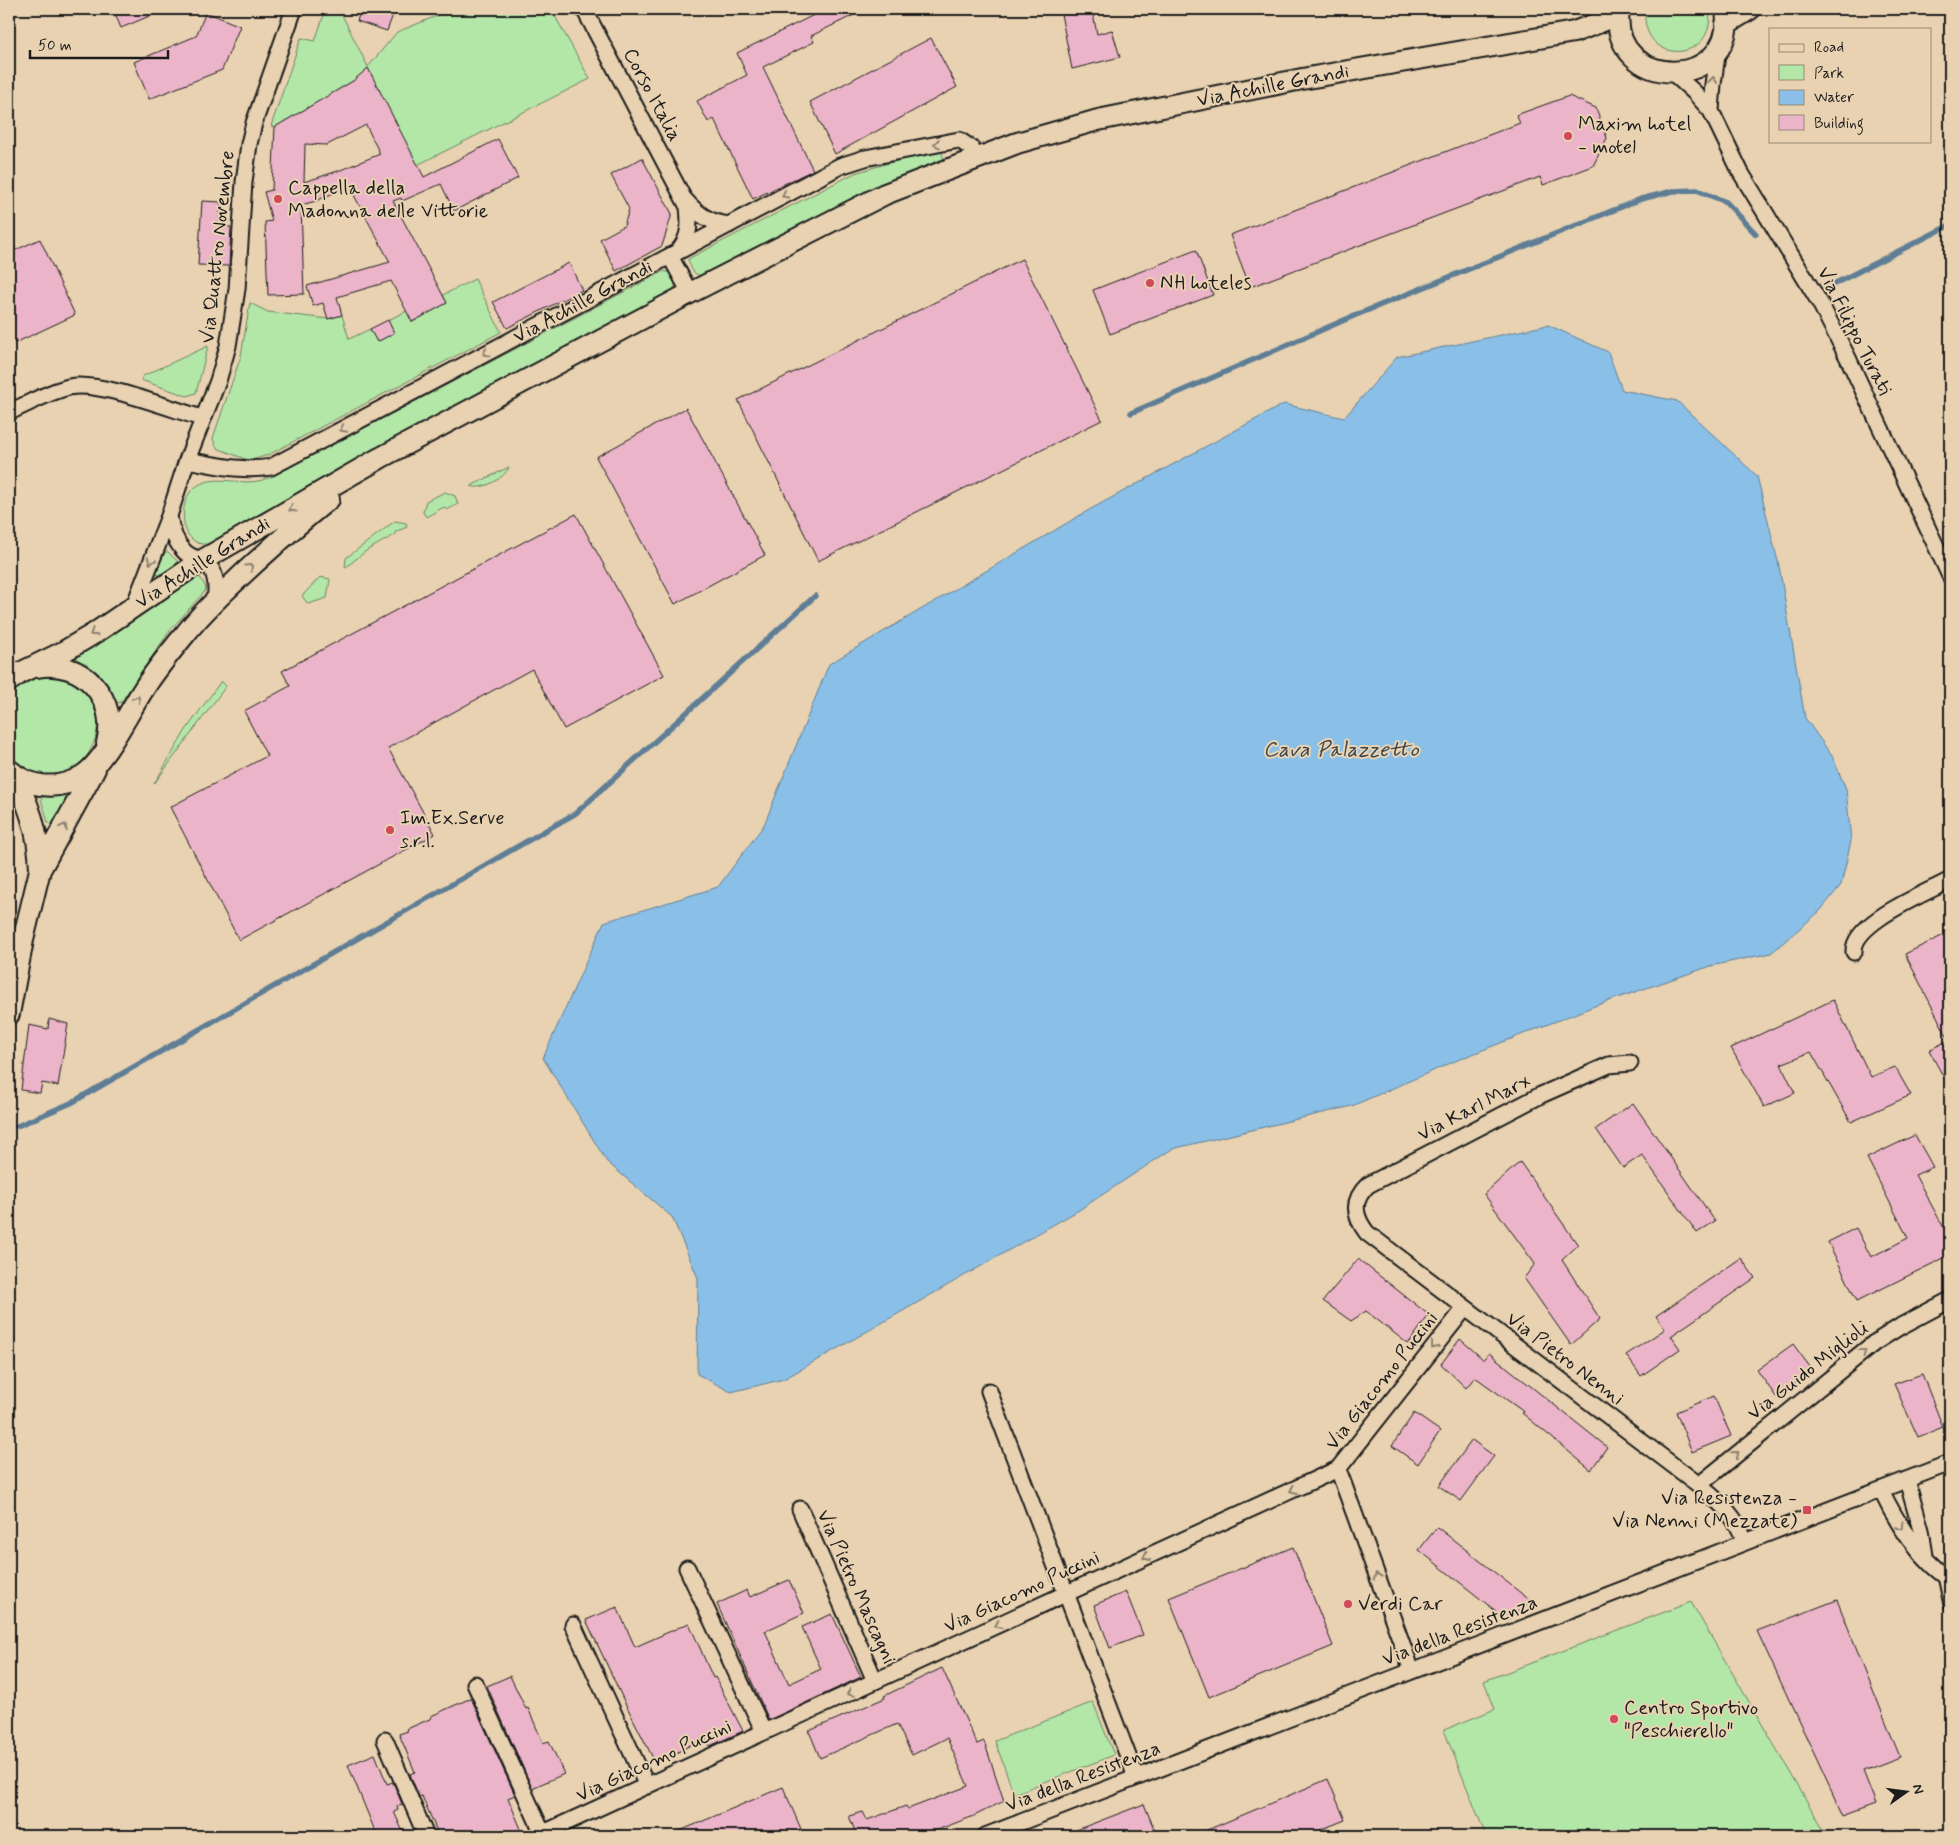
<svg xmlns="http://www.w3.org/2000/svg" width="1959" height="1845" font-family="Mynerve,sans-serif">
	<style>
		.green { fill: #b3e7a8; stroke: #688262 }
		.water { fill: #8ac0e8; stroke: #5e7e96 }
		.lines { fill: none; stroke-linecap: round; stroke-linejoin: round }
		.stream { stroke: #5e7e96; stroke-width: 5.5 }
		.building { fill: #ecb4c9; stroke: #1c1c1c; fill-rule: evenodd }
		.pedestrian-casing { stroke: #1c1c1c; stroke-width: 15 }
		.minor-casing { stroke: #1c1c1c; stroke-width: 19 }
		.secondary-casing { stroke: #1c1c1c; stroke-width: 24 }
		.pedestrian { stroke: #e8d2b1; stroke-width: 11 }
		.minor { stroke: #e8d2b1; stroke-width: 15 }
		.secondary { stroke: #e8d2b1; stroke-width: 20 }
		.oneway { stroke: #8c806e }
		.poi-dot { fill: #d1495b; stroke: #e8d2b1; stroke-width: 2 }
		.labels { text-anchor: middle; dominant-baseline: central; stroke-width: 4; stroke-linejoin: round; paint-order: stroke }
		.street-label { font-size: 20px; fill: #1c1c1c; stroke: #e8d2b1 }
		.poi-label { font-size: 20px; fill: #1c1c1c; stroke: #e8d2b1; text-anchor: start }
		.water-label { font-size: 21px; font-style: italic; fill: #38454f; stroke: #e8d2b1 }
	</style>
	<rect width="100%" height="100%" fill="#e8d2b1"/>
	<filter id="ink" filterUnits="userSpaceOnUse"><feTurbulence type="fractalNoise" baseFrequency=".02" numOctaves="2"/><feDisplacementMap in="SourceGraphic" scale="10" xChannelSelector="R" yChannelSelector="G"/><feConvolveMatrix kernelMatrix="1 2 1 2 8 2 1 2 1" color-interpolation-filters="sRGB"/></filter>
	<g filter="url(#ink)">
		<path class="green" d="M326,9h13l29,58 29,-35 57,-23h97l39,70 -173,86 -49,-97 -15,13 -78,46 -4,-1 30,-88 14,3z
			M1645,9h64c9,54 -69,59 -64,0z
			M940,148l4,11 -56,23 -186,94c-10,-2 -11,-8 -14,-17l167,-86z
			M664,271l7,2c4,7 6,11 1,19l-294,155 -159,95c-7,1 -16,4 -23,0 -17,-9 -16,-43 -2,-54 19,-15 43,-3 64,-7 5,-1 10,-3 15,-5z
			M475,279l26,53 -233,123 -16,5 -7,-1 -28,-11 -4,-9 1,-4 27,-79 9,-53 18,9 60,7 14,-4 7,24 21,-10 7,13 17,-9 -6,-13 19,-9 6,11 34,-19 -4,-8z
			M208,346l-12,47 -9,3 -46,-16 2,-4z
			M509,467c-4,11 -27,24 -38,19z
			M445,492l10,4 3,8 -11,6 -3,-3 -18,10 -3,-5 3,-11z
			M395,521l11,2 1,4 -12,5 1,2 -30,17 -21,17 1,-10z
			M165,552h3l10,10c-2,5 -12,13 -18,14l-4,-4z
			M196,577h4l6,11 -1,3 -34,38 -50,73 -4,1 -17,-28 -23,-16 -1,-4 61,-42z
			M320,577l10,2 -3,19 -19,6 -6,-8z
			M40,677c107,-2 46,153 -31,78v-57c7,-12 19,-16 31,-21z
			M221,681l5,5 -72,98 32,-54z
			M64,795l3,5 -12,25 -3,1 -4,-4 -7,-23 4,-3z
			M1691,1602l136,234h-341l-42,-106 51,-21 -11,-28z
			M1093,1702l21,53 -100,39 -19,-53z"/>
		<path class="water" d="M1548,325l60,27 14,38 55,11 80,75 22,90 26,152 27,38 14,33 5,52 -10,44 -21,26 -49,42 -60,13 -114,39 -137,54 -108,47 -180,43 -93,61 -295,169 -53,13 -34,-18 1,-96 -26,-61 -65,-55 -64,-104 61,-136 114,-35 46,-62 65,-161 260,-154 195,-106 60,14 53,-61z"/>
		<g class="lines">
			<path class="stream" d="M1830,286l120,-61
				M1131,413l225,-98 285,-116 32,-8 24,-1 29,12 30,32
				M17,1126l54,-23 505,-290 239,-217"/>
		</g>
		<path class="building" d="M113,9h53l-45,19z
			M361,9h34l-8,22 -30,-10z
			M826,9h40l-55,27 3,6 -51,25 50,103 -60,29 -39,-80 -6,3 -11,-21 50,-26 -10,-22z
			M1060,9h32l5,25 15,-4 8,27 -48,12z
			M206,12l34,14 -18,44 -73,29 -15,-37 62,-26z
			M931,38l26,49 -122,67 -25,-52z
			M368,68l56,109 74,-38 20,39 -64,33 -13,-27 -39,17 -1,-3 -8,3 54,102 -35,19 -21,-41 -54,16 5,18 -14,4 -5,-16 -10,3 -6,-20 83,-24 -41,-76 -33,15 -15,4 3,89 -36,1 -3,-73 7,-1 -8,-29 8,-2 3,-63 78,-46zM366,125l14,29 -42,17 -34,11 1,-38 22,1z
			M1569,96l27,12 11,30 -14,28 -50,19 -3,-8 -290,110 -20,-52 290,-112 -4,-8z
			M642,158l30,56 -10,32 -46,25 -16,-32 24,-13 5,-17 -18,-34z
			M202,201l19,1 -2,24 12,1 -2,39 -31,-1z
			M40,239l35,76 -60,28 -6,-14v-76z
			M1196,250l17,45 -103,39 -17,-44z
			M1022,259l80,161 -284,141 -80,-161z
			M569,263l13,27 -75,38 -14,-26z
			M388,320l6,13 -17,9 -7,-13z
			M686,408l79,147 -90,49 -79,-147z
			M576,514l88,161 -100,54 -32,-60 -144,79 47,86 -196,106 -69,-133 97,-51 -23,-45 46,-25 -8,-15z
			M1950,932v157l-21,-39 20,-10 -44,-86z
			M1833,1000l38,77 24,-10 16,28 -60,27 -40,-70 -30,12 14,29 -31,14 -33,-59z
			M49,1019l19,5 -10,62 -16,-3 -2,10 -19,-3 8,-65 19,4z
			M1633,1103l82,118 -18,12 -55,-78 -19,13 -27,-39z
			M1915,1135l18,32 -18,8 35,64v16l-93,46 -29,-59 28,-14 15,29 37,-19 -41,-80z
			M1520,1162l58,83 -16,15 38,59 -29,26 -47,-67 11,-14 -51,-70z
			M1741,1258l14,20 -84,58 9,13 -39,27 -15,-21 39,-26 -9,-13z
			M1358,1259l71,56 -21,29 -42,-33 -15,10 -28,-20z
			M1460,1339l24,21 5,-7 118,94 -16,23 -69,-57 2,-1 -49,-35 -9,11 -25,-24z
			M1793,1344l20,27 -37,26 -19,-27z
			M1922,1374l21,53 -25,10 -24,-53z
			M1714,1396l17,40 -39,16 -16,-40z
			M1414,1413l26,18 -22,33 -26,-18z
			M1472,1440l22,16 -33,45 -22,-15z
			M1437,1527l94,74 -24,19 -88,-70z
			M1293,1547l40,99 -124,51 -40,-99z
			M789,1580l15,33 -39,18 24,53 32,-15 -19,-42 30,-13 29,63 -92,43 -52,-116 30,-14 3,7z
			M1126,1592l17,43 -33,13 -16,-43z
			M1837,1600l63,157 -37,14 13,33 -33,12 -86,-185z
			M617,1607l18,40 54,-24 24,55 2,-1 28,54 -33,15 -5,-9 -49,27 -32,-63 -38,-81z
			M942,1668l35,76 7,-3 20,60 -30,15 -53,20h-64l-8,-20 14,-4 4,8 39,-14 2,3 60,-23 -21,-48 -35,17 -15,-31 -77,34 -11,-27 76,-33 -1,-2z
			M510,1676l16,33 2,-1 15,35 6,-2 15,33 -32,14 -45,-102z
			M471,1698l44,97 -7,3 13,31 -18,7h-64l-17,-40 -3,1 -9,-23 5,-2 -16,-38 9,-3 -1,-2 25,-11 -1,-2z
			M375,1754l12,30 6,-2 9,22 -5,2 1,4 -4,2 11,24h-28l-29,-71z
			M1328,1779l17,41 -40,16h-112z
			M783,1787l18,42 -17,7h-116z
			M1144,1804l13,32h-94v-1z"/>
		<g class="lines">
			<g class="pedestrian-casing">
				<path id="pedestrian" d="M1944,1576l6,29"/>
			</g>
			<g class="minor-casing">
				<path id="minor" d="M584,9l104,198c2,17 2,31 -10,44
					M1673,73l21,19 17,19 30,62 79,130 28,55 102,218
					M1711,111l2,-27 5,-36
					M685,200c12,14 25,23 44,25
					M670,256l20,37
					M9,412c19,-8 39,-20 60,-25 29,-7 102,22 133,31
					M187,460c28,5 55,12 84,7l569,-301 25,-8 94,-18 12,8 6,10
					M169,516c2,14 6,26 16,36 6,6 14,6 21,11 11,8 11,26 9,38
					M134,606l35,-90 18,-56 31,-79 10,-35 9,-57 7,-107 5,-38 5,-21 40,-114
					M1854,952c-2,-30 73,-59 96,-72
					M1630,1063l-21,2 -68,30 -173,90c-17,16 -14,31 -1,48l332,252c21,18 37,30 46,57
					M989,1391l147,386
					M1338,1469l74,202
					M1907,1480l14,50 4,26
					M1699,1485l175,-142 27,-17 49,-26
					M1881,1490c14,30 40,72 69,89
					M800,1509l75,172
					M687,1568l77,164
					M573,1625l74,161
					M475,1684l68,150
					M385,1740l41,96
					M537,1836l801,-367 127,-161
					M985,1836l965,-373"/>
			</g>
			<g class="secondary-casing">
				<path id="secondary" d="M1619,9c-11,83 119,84 107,0
					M1726,24l24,-15
					M37,667c45,-9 82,32 70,76
					M9,681l13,-9 41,-20 32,-19 106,-72 179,-103 310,-165 195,-99 132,-51 81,-23 204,-41 272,-47 29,-11 16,-11
					M9,770c20,18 50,21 73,6 23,-14 47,-65 63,-89 12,-19 27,-37 41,-54 17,-22 38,-41 58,-60 28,-26 56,-51 85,-74
					M10,771c20,31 29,63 30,99
					M9,1014l14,-74 17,-70 55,-101"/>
			</g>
			<use href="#pedestrian" class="pedestrian"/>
			<use href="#minor" class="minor"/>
			<use href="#secondary" class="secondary"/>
		</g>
		<defs><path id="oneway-chevron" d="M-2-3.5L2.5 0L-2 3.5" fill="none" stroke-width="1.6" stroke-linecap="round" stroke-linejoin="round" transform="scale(1.25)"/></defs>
		<g class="oneway">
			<use href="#oneway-chevron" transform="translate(1713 80) rotate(-84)"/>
			<use href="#oneway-chevron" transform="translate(937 144) rotate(170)"/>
			<use href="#oneway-chevron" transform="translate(785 195) rotate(152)"/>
			<use href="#oneway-chevron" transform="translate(486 353) rotate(152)"/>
			<use href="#oneway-chevron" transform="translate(343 429) rotate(152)"/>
			<use href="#oneway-chevron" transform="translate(292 509) rotate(150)"/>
			<use href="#oneway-chevron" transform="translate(151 561) rotate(111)"/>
			<use href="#oneway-chevron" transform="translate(250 567) rotate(-43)"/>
			<use href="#oneway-chevron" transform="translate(93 633) rotate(147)"/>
			<use href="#oneway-chevron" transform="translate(137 699) rotate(-58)"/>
			<use href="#oneway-chevron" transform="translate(64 827) rotate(-62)"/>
			<use href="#oneway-chevron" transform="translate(1434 1346) rotate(128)"/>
			<use href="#oneway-chevron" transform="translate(1863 1352) rotate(-37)"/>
			<use href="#oneway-chevron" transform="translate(1736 1454) rotate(-39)"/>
			<use href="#oneway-chevron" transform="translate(1293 1490) rotate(155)"/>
			<use href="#oneway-chevron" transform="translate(1900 1526) rotate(57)"/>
			<use href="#oneway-chevron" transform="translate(1146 1557) rotate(155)"/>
			<use href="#oneway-chevron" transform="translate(1377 1576) rotate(-110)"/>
			<use href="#oneway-chevron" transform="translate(998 1625) rotate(155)"/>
			<use href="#oneway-chevron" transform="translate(850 1693) rotate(155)"/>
		</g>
	</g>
	<g class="poi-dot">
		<circle cx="1568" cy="136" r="5"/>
		<circle cx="278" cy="199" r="5"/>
		<circle cx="1150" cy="283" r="5"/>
		<circle cx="390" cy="830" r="5"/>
		<rect x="1802" y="1505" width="10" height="10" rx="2.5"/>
		<circle cx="1348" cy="1604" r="5"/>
		<circle cx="1614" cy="1719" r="5"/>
	</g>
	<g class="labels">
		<g class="street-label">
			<text transform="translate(1273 86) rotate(-11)">Via Achille Grandi</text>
			<text transform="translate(652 95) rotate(62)">Corso Italia</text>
			<text transform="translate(218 247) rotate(-84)">Via Quattro Novembre</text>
			<text transform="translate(583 302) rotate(-28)">Via Achille Grandi</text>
			<text transform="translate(1854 331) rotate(63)">Via Filippo Turati</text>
			<text transform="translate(203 563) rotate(-32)">Via Achille Grandi</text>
			<text transform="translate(1474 1108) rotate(-27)">Via Karl Marx</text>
			<text transform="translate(1565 1359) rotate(37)">Via Pietro Nenni</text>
			<text transform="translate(1808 1371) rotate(-38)">Via Guido Miglioli</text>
			<text transform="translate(1382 1381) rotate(-52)">Via Giacomo Puccini</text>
			<text transform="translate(856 1587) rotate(66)">Via Pietro Mascagni</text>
			<text transform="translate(1022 1592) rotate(-25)">Via Giacomo Puccini</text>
			<text transform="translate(1460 1631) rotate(-21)">Via della Resistenza</text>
			<text transform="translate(654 1761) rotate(-25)">Via Giacomo Puccini</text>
			<text transform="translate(1083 1777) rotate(-21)">Via della Resistenza</text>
		</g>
		<g class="poi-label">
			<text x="1578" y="124">Maxim hotel<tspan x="1578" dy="23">- motel</tspan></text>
			<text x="288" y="188">Cappella della<tspan x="288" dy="23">Madonna delle Vittorie</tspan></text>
			<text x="1160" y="283">NH hoteles</text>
			<text x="400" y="818">Im.Ex.Serve<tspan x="400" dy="23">s.r.l.</tspan></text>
			<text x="1797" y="1498" text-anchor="end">Via Resistenza -<tspan x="1797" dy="23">Via Nenni (Mezzate)</tspan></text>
			<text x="1358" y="1604">Verdi Car</text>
			<text x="1624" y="1708">Centro Sportivo<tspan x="1624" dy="23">"Peschierello"</tspan></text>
		</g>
		<g class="water-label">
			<text x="1341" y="750">Cava Palazzetto</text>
		</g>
	</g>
	<rect width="1959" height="1845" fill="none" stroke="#e8d2b1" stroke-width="30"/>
	<rect x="15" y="15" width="1929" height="1815" fill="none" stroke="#1c1c1c" stroke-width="2" filter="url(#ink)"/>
	<rect x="1769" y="28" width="162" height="115" fill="#e8d2b1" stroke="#968975"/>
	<rect x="1779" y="44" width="25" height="8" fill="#e8d2b1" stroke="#968975"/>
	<text x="1814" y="52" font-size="15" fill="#1c1c1c">Road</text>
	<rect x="1779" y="65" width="25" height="15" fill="#b3e7a8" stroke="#968975"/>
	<text x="1814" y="78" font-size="15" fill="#1c1c1c">Park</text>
	<rect x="1779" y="90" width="25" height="15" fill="#8ac0e8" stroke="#968975"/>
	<text x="1814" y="102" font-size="15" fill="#1c1c1c">Water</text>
	<rect x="1779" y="115" width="25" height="15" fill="#ecb4c9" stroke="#968975"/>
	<text x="1814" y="128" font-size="15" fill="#1c1c1c">Building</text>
	<g transform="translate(1906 1792) rotate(76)" stroke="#e8d2b1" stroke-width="4" paint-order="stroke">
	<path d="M0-4L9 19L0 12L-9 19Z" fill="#1c1c1c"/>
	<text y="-8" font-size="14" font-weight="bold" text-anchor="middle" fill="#1c1c1c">N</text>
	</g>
	<path d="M30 50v8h138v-8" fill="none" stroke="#1c1c1c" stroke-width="2.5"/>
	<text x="38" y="50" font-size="15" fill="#1c1c1c" stroke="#e8d2b1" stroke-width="4" paint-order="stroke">50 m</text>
</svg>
